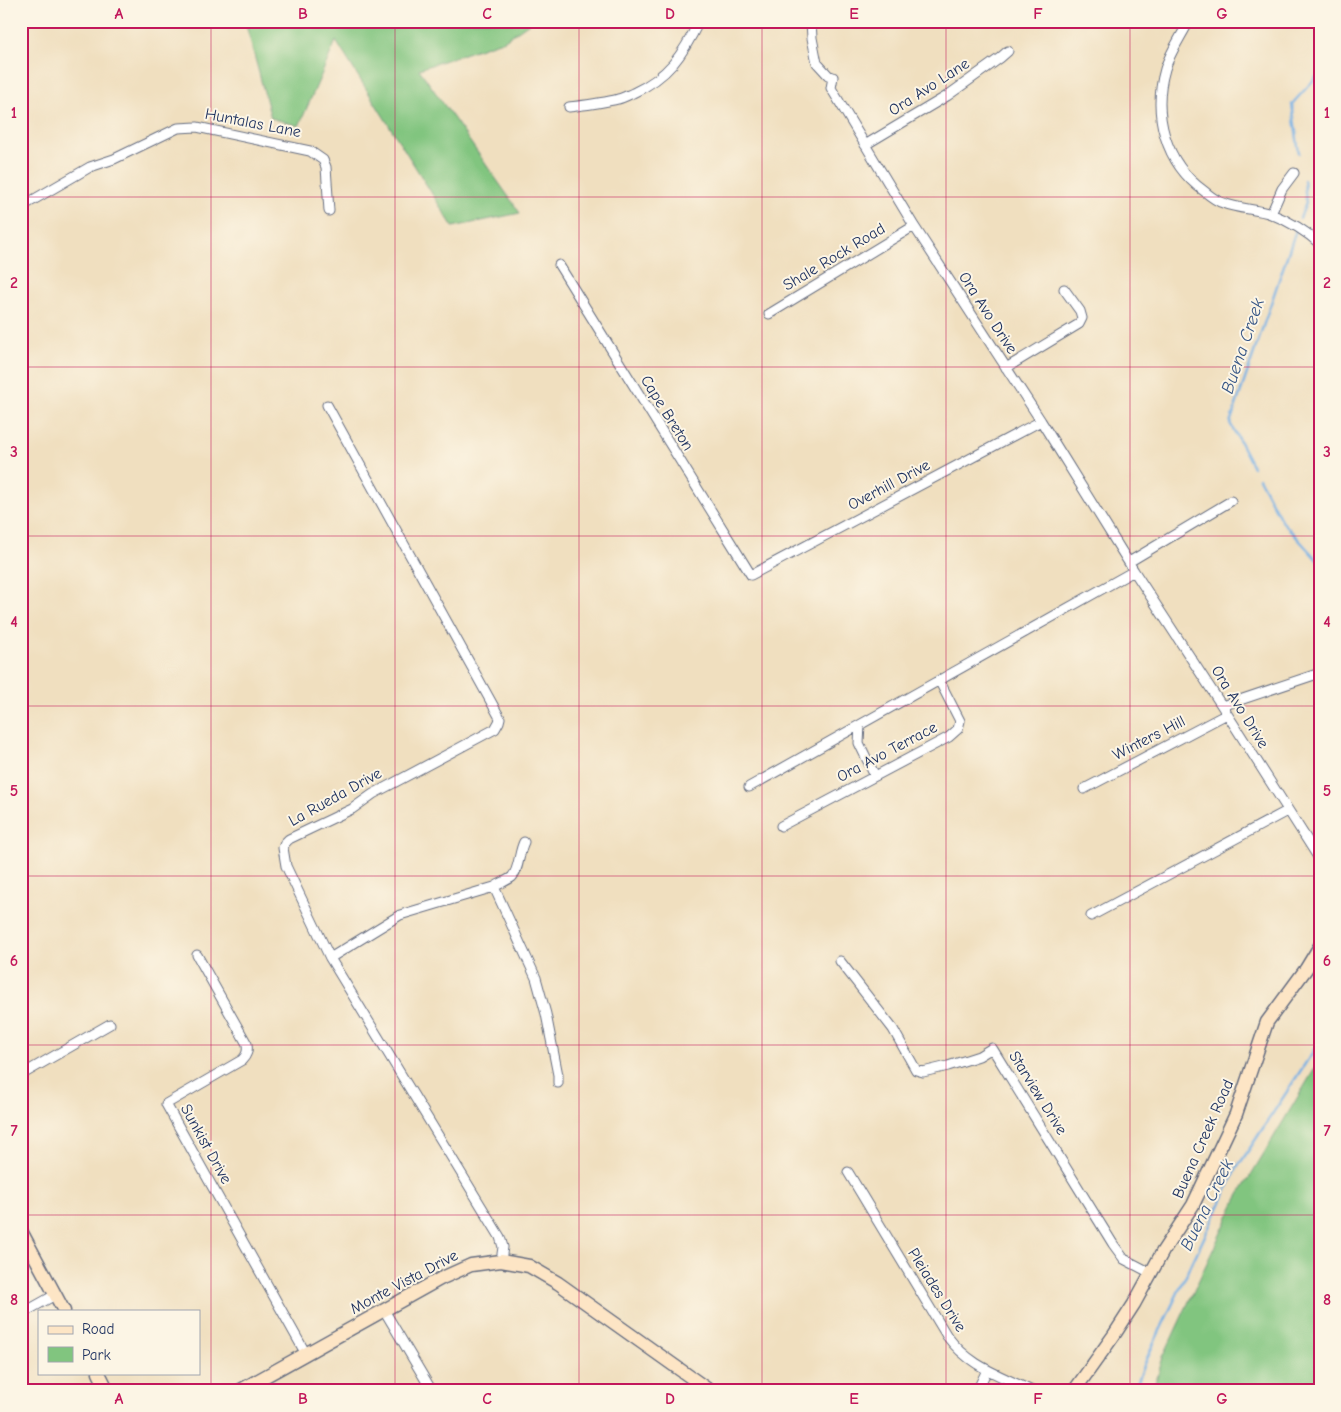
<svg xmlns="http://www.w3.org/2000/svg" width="1341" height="1412" font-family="'Comic Neue',sans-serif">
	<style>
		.green { fill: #81c57f; stroke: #4e7a6e }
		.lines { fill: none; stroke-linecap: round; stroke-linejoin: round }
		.stream { stroke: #73afe4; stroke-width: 2.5 }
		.street-casing { stroke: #666d80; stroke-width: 11 }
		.secondary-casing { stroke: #666d80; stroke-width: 15 }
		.street { stroke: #fff; stroke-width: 9 }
		.secondary { stroke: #fde5c5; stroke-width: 12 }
		.grid { fill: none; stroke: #c2185b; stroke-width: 1; stroke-opacity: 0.55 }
		.labels { text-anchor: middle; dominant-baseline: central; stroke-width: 4; stroke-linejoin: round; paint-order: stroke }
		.street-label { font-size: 16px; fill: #1b2f5e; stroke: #fcf5e5 }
		.water-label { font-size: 18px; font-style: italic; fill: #355586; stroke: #fcf5e5 }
		.neatline { fill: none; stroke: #c2185b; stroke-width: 2 }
		.grid-label { font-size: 16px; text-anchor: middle; font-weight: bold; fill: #c2185b }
	</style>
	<rect width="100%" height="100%" fill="#fcf5e5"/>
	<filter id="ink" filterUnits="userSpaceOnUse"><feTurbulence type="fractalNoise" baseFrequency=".02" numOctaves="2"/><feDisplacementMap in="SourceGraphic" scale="10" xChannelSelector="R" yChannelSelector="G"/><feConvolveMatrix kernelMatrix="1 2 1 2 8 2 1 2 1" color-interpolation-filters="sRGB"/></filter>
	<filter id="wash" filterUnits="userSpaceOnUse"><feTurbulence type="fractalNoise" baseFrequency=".0096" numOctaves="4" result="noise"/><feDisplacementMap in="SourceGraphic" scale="20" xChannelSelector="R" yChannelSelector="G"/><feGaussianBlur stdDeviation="1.12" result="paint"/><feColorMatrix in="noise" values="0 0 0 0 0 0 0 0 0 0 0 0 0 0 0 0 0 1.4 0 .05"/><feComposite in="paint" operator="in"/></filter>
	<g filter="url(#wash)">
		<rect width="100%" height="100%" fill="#f0dfbf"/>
		<path class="green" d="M245,21h287l-27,19 -86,29 101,144 -67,14 -117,-186 -37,85 -28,-8z
			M1320,1060v331h-167l10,-34 74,-159z"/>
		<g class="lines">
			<path class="stream" d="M1299,153l-7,-49 28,-31
				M1300,218l6,-15 -2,-23
				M1253,467l-23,-44 66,-193
				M1259,478l22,42 39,43
				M1134,1391l13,-33 90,-190 83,-127"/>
		</g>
	</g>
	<g filter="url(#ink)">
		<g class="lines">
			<g class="street-casing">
				<path id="street" d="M811,21l1,17 5,25 11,12 5,2 -2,11 83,138 127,195 93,150 88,135 98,154
					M1189,21c-8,16 -19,31 -24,48 -13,45 0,94 39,122 6,5 12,10 19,12 16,6 33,6 48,11 18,7 35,17 49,30
					M569,107c16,-2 34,-4 49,-8 5,-1 10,-4 15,-6 35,-16 50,-38 66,-72
					M865,145l82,-49 53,-38 8,-7
					M21,207l69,-40 24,-8 64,-31 19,-1 113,24 13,9 3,7 3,44
					M1271,214l11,-25 12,-16
					M559,265l192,310 290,-154
					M769,314l145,-88
					M1006,368l73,-44 3,-6 -2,-7 -16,-22
					M327,405l173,313 -1,4 -4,7 -122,65 -21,15 -63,30 -4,4 -2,5 3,18 44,92 170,279 3,10 -2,14
					M1129,562l102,-61
					M1222,706l98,-33
					M860,725l-1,18 16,33
					M749,787l385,-216
					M1084,789l143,-75
					M781,826l168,-89 9,-8 2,-8 -21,-41
					M494,887c5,-3 14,-7 18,-10 7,-7 7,-26 12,-35
					M1091,916l196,-105
					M197,955l50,89c1,7 0,11 -5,16l-76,44 140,250
					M330,958l70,-43 94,-28 42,91 10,36 12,61v8
					M840,961l53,68 23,41 7,2 25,-6 31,-10 13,-8 121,196 11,15 27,14
					M21,1075l89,-51
					M848,1172l99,164c23,31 51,38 85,55
					M384,1310l48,81
					M21,1314l34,-19
					M977,1391l10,-21"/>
			</g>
			<g class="secondary-casing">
				<path id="secondary" d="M21,1231l43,80
					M99,1373l9,18
					M239,1391l201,-112 31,-14 30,-4 28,5 29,17 152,108
					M1074,1391l40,-56 20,-31 29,-53 30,-46 43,-91 31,-92 39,-53 14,-23"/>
			</g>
			<use href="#street" class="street"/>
			<use href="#secondary" class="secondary"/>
		</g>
	</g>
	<path class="grid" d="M211,21v1370M395,21v1370M579,21v1370M762,21v1370M946,21v1370M1130,21v1370M21,197h1299M21,367h1299M21,536h1299M21,706h1299M21,876h1299M21,1045h1299M21,1215h1299"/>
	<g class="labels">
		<g class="street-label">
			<text transform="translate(929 87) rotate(-33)">Ora Avo Lane</text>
			<text transform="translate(253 123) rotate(11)">Huntalas Lane</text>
			<text transform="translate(834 257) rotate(-31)">Shale Rock Road</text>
			<text transform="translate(988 313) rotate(57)">Ora Avo Drive</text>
			<text transform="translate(667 413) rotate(58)">Cape Breton</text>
			<text transform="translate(889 485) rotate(-28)">Overhill Drive</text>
			<text transform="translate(1240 707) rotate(58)">Ora Avo Drive</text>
			<text transform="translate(1149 738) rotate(-27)">Winters Hill</text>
			<text transform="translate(887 752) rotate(-28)">Ora Avo Terrace</text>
			<text transform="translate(335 797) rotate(-29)">La Rueda Drive</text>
			<text transform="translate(1038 1093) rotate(58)">Starview Drive</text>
			<text transform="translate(1203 1139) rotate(-66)">Buena Creek Road</text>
			<text transform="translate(206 1144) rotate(61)">Sunkist Drive</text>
			<text transform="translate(404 1282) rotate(-28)">Monte Vista Drive</text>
			<text transform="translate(937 1290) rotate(58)">Pleiades Drive</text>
		</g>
		<g class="water-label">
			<text transform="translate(1243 346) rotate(-71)">Buena Creek</text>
			<text transform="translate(1207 1205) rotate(-64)">Buena Creek</text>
		</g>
	</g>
	<rect width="1341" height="1412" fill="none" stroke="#fcf5e5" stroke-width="55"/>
	<rect x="38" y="1310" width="162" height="65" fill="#fcf5e5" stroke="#a2a6af"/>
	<rect x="48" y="1326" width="25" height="8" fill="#fde5c5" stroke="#a2a6af"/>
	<text x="82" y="1334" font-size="15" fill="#1b2f5e">Road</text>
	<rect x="48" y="1347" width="25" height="15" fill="#81c57f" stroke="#a2a6af"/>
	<text x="82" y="1360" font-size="15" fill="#1b2f5e">Park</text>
	<rect x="28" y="28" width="1286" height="1356" class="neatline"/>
	<g class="grid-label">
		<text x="119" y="19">A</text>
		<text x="303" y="19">B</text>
		<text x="487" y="19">C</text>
		<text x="670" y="19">D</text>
		<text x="854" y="19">E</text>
		<text x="1038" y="19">F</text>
		<text x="1222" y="19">G</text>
		<text x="14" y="118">1</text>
		<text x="1327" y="118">1</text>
		<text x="14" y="288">2</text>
		<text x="1327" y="288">2</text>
		<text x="14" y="457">3</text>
		<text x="1327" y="457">3</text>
		<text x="14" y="627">4</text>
		<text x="1327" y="627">4</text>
		<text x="14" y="796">5</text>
		<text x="1327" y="796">5</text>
		<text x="14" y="966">6</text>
		<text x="1327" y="966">6</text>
		<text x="14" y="1136">7</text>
		<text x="1327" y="1136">7</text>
		<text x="14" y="1305">8</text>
		<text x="1327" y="1305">8</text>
		<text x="119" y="1404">A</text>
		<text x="303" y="1404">B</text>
		<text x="487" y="1404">C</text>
		<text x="670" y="1404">D</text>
		<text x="854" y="1404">E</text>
		<text x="1038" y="1404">F</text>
		<text x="1222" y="1404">G</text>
	</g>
</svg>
